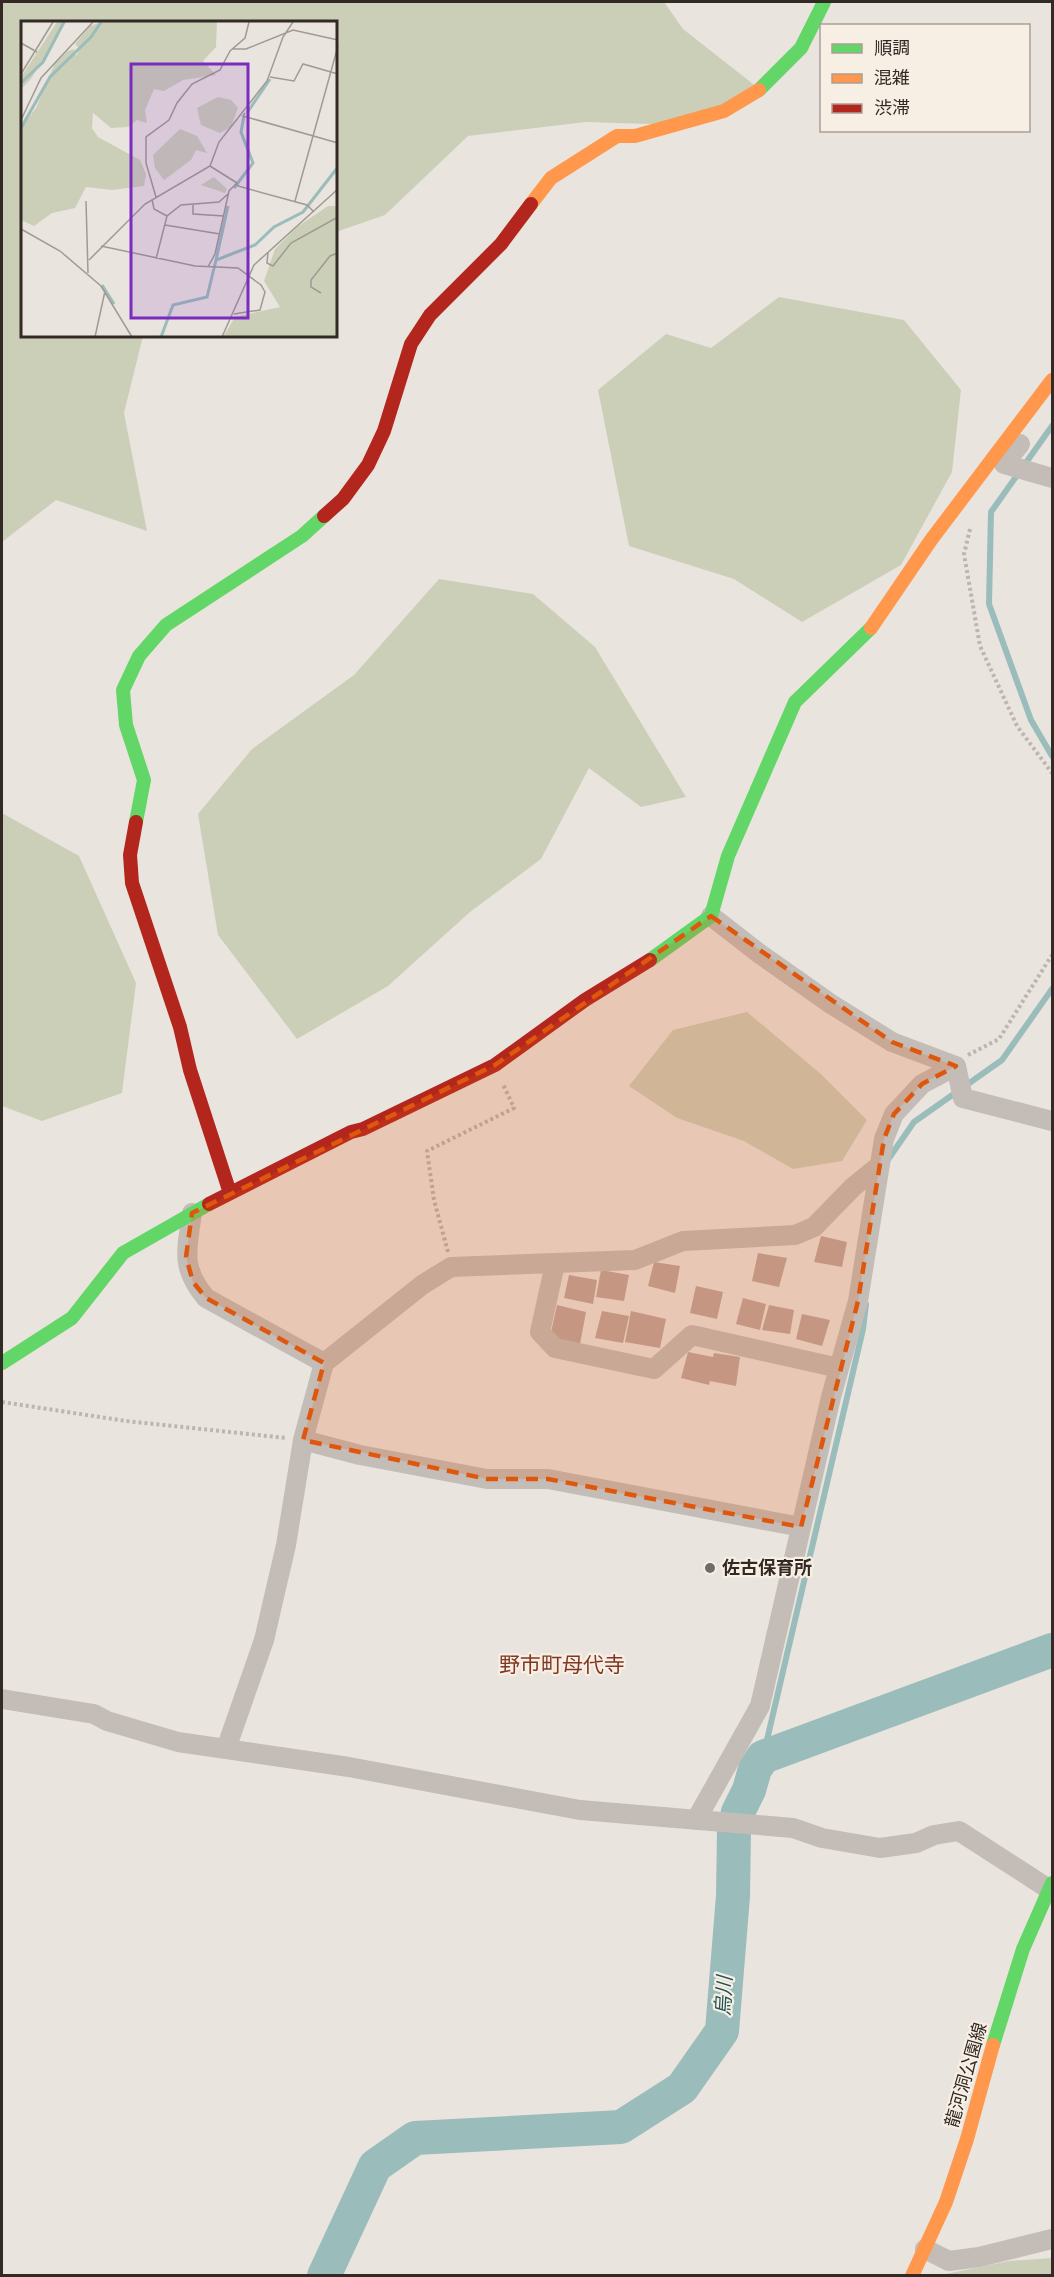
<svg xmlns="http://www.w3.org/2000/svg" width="1054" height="2277" font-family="Jost,'Noto Sans JP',sans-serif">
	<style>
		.green { fill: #cccfb8 }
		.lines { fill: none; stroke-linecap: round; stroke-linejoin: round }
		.stream { stroke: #9abcbb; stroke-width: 6 }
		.river { stroke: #9abcbb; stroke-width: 34 }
		.building { fill: #bea8a0 }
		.path { stroke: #bcb5b0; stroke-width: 4; stroke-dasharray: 3 3; stroke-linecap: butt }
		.street { stroke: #c4bdb7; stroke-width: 20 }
		.fast { stroke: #63d668; stroke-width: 14 }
		.slow { stroke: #ff974d; stroke-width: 14 }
		.jam { stroke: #b3261e; stroke-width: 14 }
		.marked { fill: #df570d; fill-opacity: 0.2; stroke: #df570d; stroke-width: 4.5; stroke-dasharray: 12 8; stroke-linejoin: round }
		.poi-dot { fill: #736b66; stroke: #f8efe4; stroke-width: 2 }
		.labels { text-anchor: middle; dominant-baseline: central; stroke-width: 4.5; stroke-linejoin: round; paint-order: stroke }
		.poi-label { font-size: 18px; font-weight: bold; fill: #332a26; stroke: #f8efe4; text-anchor: start }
		.street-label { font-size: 18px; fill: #332a26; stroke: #f8efe4 }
		.water-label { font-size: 20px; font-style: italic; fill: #1d5153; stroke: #f8efe4 }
		.quarter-label { font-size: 21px; fill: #803621; stroke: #f8efe4 }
		.inset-river { fill: none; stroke: #9abcbb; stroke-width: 3 }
		.inset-road { fill: none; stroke: #a19a94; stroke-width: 1.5 }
		.view { fill: #7b2cbf; fill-opacity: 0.15; stroke: #7b2cbf; stroke-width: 3 }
		.inset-edge { fill: none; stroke: #332a26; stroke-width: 3 }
	</style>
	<rect width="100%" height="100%" fill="#eae4de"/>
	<path class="green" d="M2,2h662l19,27 79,62 -82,34 -94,-3 -118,14 -83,79 -49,17v-210h-314v314h121l-19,77 23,118 -91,-31 -54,42z
		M779,297l125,23 57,70 -9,82 -51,93 -99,57 -68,-43 -105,-33 -31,-156 68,-56 45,14z
		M439,579l94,15 62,53 91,150 -45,10 -52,-39 -48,91 -71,53 -82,74 -91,53 -79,-104 -20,-121 54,-65 102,-74z
		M2,813l77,43 57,127 -14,110 -80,28 -40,-15z
		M747,1012l75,63 45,45 -25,41 -49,8 -49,-28 -67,-23 -48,-32 44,-56z
		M1052,2258v17l-116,1 73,-15z"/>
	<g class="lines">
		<path class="stream" d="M1052,426l-61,86 -2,92 42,116 21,36
			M887,1161l27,-39 88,-62 50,-71
			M763,1757l100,-428 3,-25"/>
		<path class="river" d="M324,2276l51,-110 40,-28 206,-11 61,-39 40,-57 11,-135 1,-66 4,-18 11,-22 6,-21 8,-12 289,-107"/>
	</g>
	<path class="building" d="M821,1236l26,6 -5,25 -28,-5z
		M758,1253l29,5 -8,29 -27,-6z
		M654,1262l26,4 -5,27 -27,-7z
		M601,1270l28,5 -5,26 -28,-4z
		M569,1275l28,5 -4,24 -29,-6z
		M696,1286l27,6 -6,27 -27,-6z
		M743,1298l23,6 -6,26 -24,-6z
		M557,1305l29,7 -6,32 -30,-7z
		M769,1305l25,5 -4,24 -28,-4z
		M602,1311l27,5 -6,27 -28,-5z
		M631,1311l35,8 -6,29 -35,-6z
		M802,1314l28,6 -8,26 -26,-7z
		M688,1352l25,5 1,-4 26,4 -4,29 -26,-5 -1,4 -28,-7z"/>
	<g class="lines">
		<path class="path" d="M970,529l-6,25 16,92 37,80 35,47
			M968,1055l31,-16 53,-84
			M448,1252l-14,-52 -7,-49 87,-43 -11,-24
			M2,1402l124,19 160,17"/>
		<path class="street" d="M1020,444l-16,20 48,14
			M956,1066l7,32 89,23
			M192,1213c-5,37 -12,54 14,85l118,65
			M555,1264l-15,68 15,16 99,21 38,-34 147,33
			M303,1440l57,15 127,24h61l253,48
			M2,1699l92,15 13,7 71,21 171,25 231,43 213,18 29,10 58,10 36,-5 18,-8 25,-4 93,60
			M226,1749l38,-109 22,-95 17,-105 21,-77 98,-78 29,-18 184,-7 48,-19 112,-6 19,-8 39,-40 26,-21
			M696,1820l64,-114 71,-309 27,-96 26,-162 10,-25 28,-30 34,-18 -64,-24 -61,-38 -71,-50 -49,-38
			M925,2249l24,12 30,-4 73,-18"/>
		<path class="fast" d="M759,90l42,-42 23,-46
			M136,822l8,-42 -18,-55 -3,-35 16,-34 27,-31 136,-89 22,-20
			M650,960l61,-44 17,-60 67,-154 76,-74
			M2,1363l70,-45 51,-65 86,-49
			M993,2045l30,-96 29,-66"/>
		<path class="slow" d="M531,204l20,-26 66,-42h18l89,-25 35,-21
			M871,628l60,-88 121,-160
			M912,2276l34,-74 21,-63 26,-94"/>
		<path class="jam" d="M324,516l19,-17 25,-34 16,-34 27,-87 19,-29 71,-71 30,-40
			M136,822l-6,33 2,28 48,144 10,43 40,123
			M209,1204l142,-72 12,-3 132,-64 90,-65 65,-40"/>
	</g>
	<path class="marked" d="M711,916l181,126 64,24 -34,18 -28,30 -10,25 -26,162 -57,226 -253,-48h-61l-184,-39 21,-77 -118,-65 -13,-16 -7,-25 6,-44 303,-148z"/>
	<circle class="poi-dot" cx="710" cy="1568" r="6"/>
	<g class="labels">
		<g class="poi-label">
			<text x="722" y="1568">佐古保育所</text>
		</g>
		<g class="street-label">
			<text transform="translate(966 2075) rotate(-74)">龍河洞公園線</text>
		</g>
		<g class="water-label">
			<text transform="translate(724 1996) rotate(-87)">烏川</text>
		</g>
		<g class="quarter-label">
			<text x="562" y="1665">野市町母代寺</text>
		</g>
	</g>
	<g transform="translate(21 21)">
		<rect width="316" height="316" fill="#eae4de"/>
		<path d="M36,1h9l-35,57 -10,10v-12zM81,1h115l-1,25 -13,14 13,14 -33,5 -19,11 -10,-2 -9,21 2,13 -10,-3 -9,7 -17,1 -18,-15 -1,15 6,9 42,23 6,14 -2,12 -32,4 -26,-3 -11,21 -23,5 -18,13 -13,-6v-93l15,-19 19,-45 13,-12 6,-2 2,7 4,-7 -5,-5 15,-18zM197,76l13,3 7,8 -7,19 -11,6 -19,-8 -4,-17zM159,108l17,7 10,17 -11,-3 -5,10 -27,20 -9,-12 -2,-13zM193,156l13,12 -2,4 -24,-8zM307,185h9v131h-114l12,-20 45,-10 -16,-26 11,-32 22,-22z" fill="#cccfb8"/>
		<path class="inset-river" d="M0,62l22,-21 21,-40M226,92l23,-34M0,107l29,-51 41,-40 10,-15M213,167l19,-25 -12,-31 3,-16M195,239l12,-54M81,264l12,19M140,316l12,-32 34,-8 9,-37 39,-15 19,-18 29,-15 35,-45"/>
		<path class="inset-road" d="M0,22l16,9M212,28h13l47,-19 45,10M0,53l32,-52M249,56l24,4 9,-17 35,10M224,92l-2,3 95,27M0,99l20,-42 52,-56M216,162l1,3 69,19 7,7M135,176l-10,-34v-26l23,-17 8,-17 15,-19 28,-14 10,-19 15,-13 4,-16M131,178l2,10 13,7M65,180l2,72M274,180l43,-155M172,184v9l31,2M144,204l55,9M0,208l39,22 41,35 31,51M80,225l94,20 43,2 23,17 4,7 -5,18 -26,4M247,231l-1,11 6,3 18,-23 47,-26M135,238l11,-43 14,-11 38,-3 9,-8M68,239l56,-56 65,-38 9,-24 48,-61 16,-44 10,-15M187,246l7,-13 14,-63 8,-8 -27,-17M300,272l-10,-6v-7l19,-24 8,-3M74,316l10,-46M201,316l32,-72 84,-76"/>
		<path class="view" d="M110,43h117v254h-117z"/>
		<rect width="316" height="316" class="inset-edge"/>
	</g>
	<rect width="1054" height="2277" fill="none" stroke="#332a26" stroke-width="6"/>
	<rect x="820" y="24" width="210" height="108" fill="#f8efe4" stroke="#a9a098" stroke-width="1.5"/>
	<rect x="832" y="44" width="30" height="9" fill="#63d668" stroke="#a9a098" stroke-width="1.5"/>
	<text x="874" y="54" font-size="18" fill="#332a26">順調</text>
	<rect x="832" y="74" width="30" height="9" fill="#ff974d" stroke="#a9a098" stroke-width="1.5"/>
	<text x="874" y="84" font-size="18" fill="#332a26">混雑</text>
	<rect x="832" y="104" width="30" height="9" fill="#b3261e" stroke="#a9a098" stroke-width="1.5"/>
	<text x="874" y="114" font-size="18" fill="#332a26">渋滞</text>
</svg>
